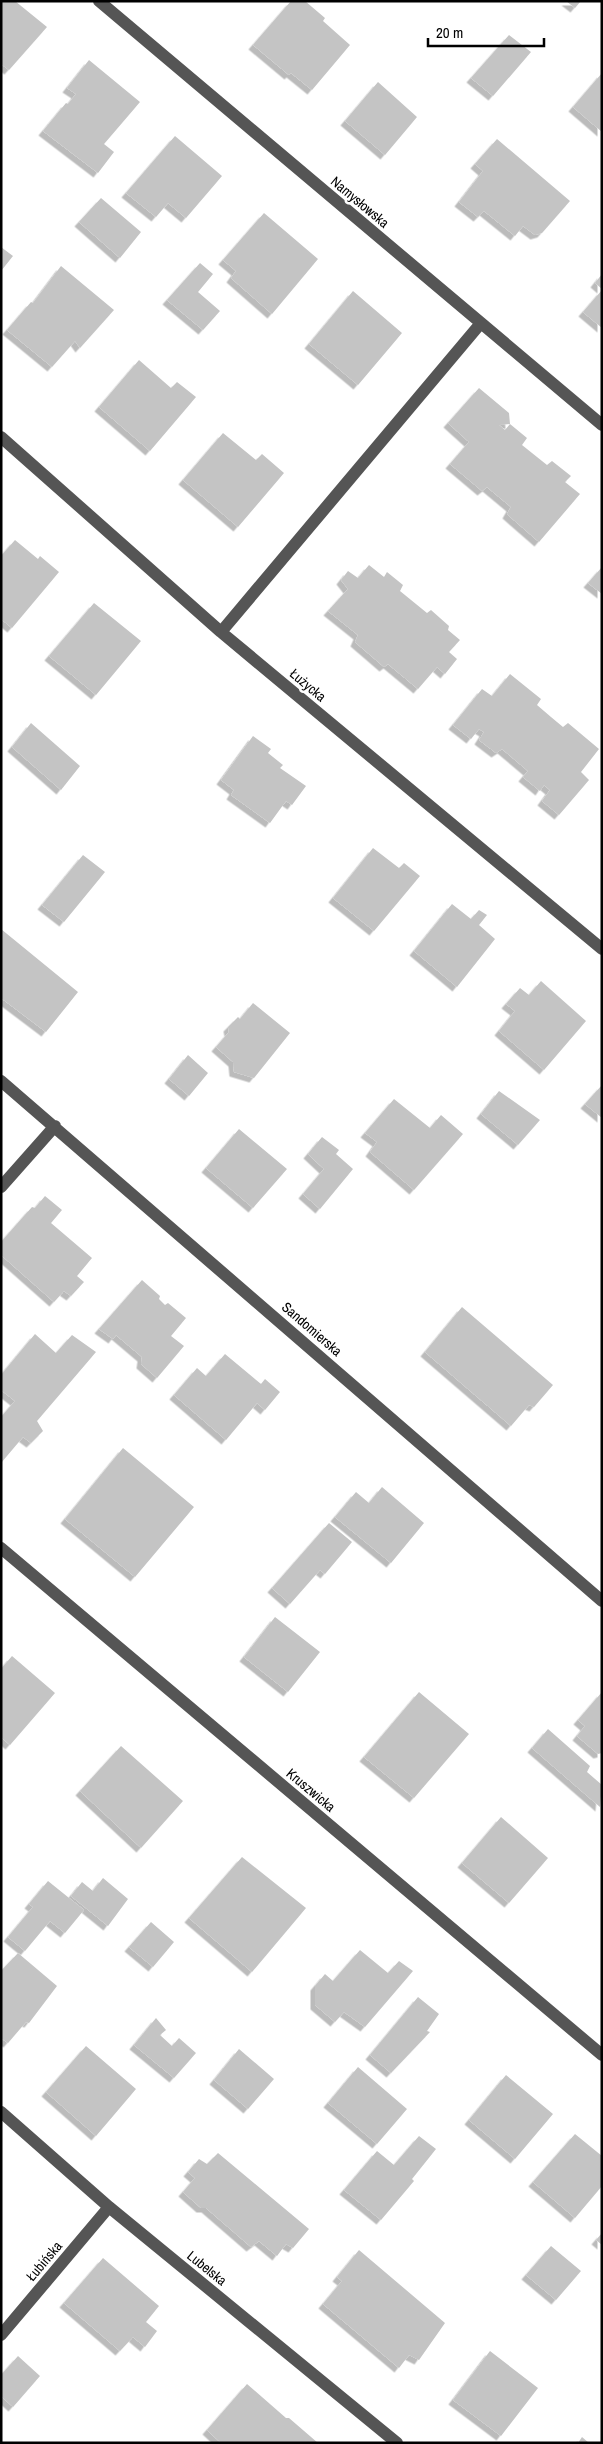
<svg xmlns="http://www.w3.org/2000/svg" width="603" height="2444" font-family="'Archivo Narrow',sans-serif">
	<style>
		.building { fill: #c4c4c4; filter: url(#shadow) }
		.lines { fill: none; stroke-linecap: round; stroke-linejoin: round }
		.minor { stroke: #555; stroke-width: 12 }
		.labels { text-anchor: middle; dominant-baseline: central; stroke-width: 5; stroke-linejoin: round; paint-order: stroke }
		.street-label { font-size: 14px; fill: #000; stroke: #fff }
	</style>
	<defs>
		<filter id="shadow"><feDropShadow dx="-4.5" dy="4.5" stdDeviation="0" flood-color="#0004"/></filter>
	</defs>
	<rect width="100%" height="100%" fill="#fff"/>
	<path class="building" d="M1,1h14l32,26 -38,43 -8,-6z
		M291,1h14l20,17 -2,3 27,24 -38,45 -21,-17 -2,2 -36,-30z
		M566,1h15l-6,7z
		M509,35l22,17 -38,44 -22,-18z
		M89,60l51,42 -36,42 10,8 -16,21 -55,-42 23,-28 2,1 8,-10 -9,-6z
		M602,73v59l-29,-25z
		M378,82l39,35 -32,38 -40,-34z
		M175,136l47,40 -36,42 -18,-15 -12,14 -30,-24z
		M497,139l73,62 -28,32 -7,2 -12,-9 -8,10 -31,-25 -6,6 -19,-15 24,-31 -8,-7z
		M101,198l40,34 -21,26 -41,-36z
		M264,213l54,46 -46,55 -41,-36 5,-7 -13,-11z
		M1,247l12,9 -12,15z
		M200,263l13,11 -15,18 22,19 -17,19 -36,-30z
		M61,266l53,44 -34,38 -5,-7 -23,26 -45,-37 24,-28 2,1z
		M602,274v15l-7,-6z
		M602,290v38l-19,-16z
		M353,291l49,42 -44,52 -49,-41z
		M139,360l32,28 6,-6 19,15 -46,54 -51,-44z
		M479,388l30,25 1,11 -11,1 6,5 5,-6 17,14 -5,7 25,20 5,-4 19,15 -6,6 15,12 -41,48 -32,-28 4,-7 -24,-20 -5,4 -32,-27 19,-22 -21,-19z
		M223,433l33,27 6,-6 22,19 -46,54 -55,-47z
		M15,540l23,19 2,-3 19,16 -47,56 -11,-9v-63z
		M369,565l15,12 3,-5 16,13 -3,6 27,22 4,-3 18,16 -1,4 12,10 -11,12 8,7 -12,15 -8,-7 -19,22 -30,-25 -4,3 -15,-13 -14,-12 3,-7 -30,-24 20,-22 -7,-9 7,-9 10,7z
		M602,567v27l-14,-11z
		M94,603l47,38 -45,54 -47,-39z
		M510,674l31,25 -4,6 14,12 12,10 5,-4 31,26 -18,23 8,8 -30,35 -17,-14 8,-11 -6,-5 -4,6 -17,-14 5,-6 -26,-22 -6,4 -17,-13 5,-8 -5,-3 -8,10 -18,-14 29,-36 10,7z
		M31,723l49,43 -19,24 -49,-43z
		M253,736l18,13 -3,4 15,12 -3,3 26,18 -14,19 -6,-4 -16,22 -39,-28 3,-5 -13,-10z
		M373,848l26,20 5,-5 16,13 -46,55 -41,-33z
		M83,855l22,17 -41,50 -22,-17z
		M452,904l19,15 8,-9 8,5 -8,10 16,14 -38,48 -43,-36z
		M1,929l77,63 -32,40 -45,-34z
		M541,981l45,40 -42,49 -45,-39 16,-20 -9,-7 14,-16 9,7z
		M253,1003l37,30 -36,45 -20,-6 -1,-10 -17,-15 13,-15 -1,-5 10,-10 2,2z
		M188,1055l20,18 -19,23 -20,-17z
		M602,1085v33l-17,-14z
		M499,1091l41,29 -22,25 -37,-31z
		M394,1099l36,29 11,-13 22,19 -49,56 -44,-38 7,-10 -12,-9z
		M239,1129l48,40 -34,39 -47,-40z
		M322,1137l17,13 -3,4 17,15 -33,40 -17,-15 21,-25 -16,-15z
		M45,1196l17,14 -11,13 41,35 -15,18 7,6 -13,14 -7,-5 -10,11 -53,-47v-13l31,-35 3,1z
		M142,1280l18,16 -1,3 6,6 3,-2 18,15 -15,18 13,10 -27,32 -16,-14 1,-7 -26,-22 -3,4 -14,-10z
		M462,1307l91,78 -19,22 -5,-2 -18,21 -86,-74z
		M35,1334l21,19 16,-18 24,17 -59,69 6,10 -12,12 -8,-6 -22,26v-46l14,-16 -14,-11v-15z
		M225,1354l36,30 4,-5 15,13 -15,18 -8,-7 -31,37 -52,-45 23,-27 9,8z
		M123,1448l71,59 -59,70 -70,-58z
		M382,1487l42,36 -33,40 -56,-46 21,-25 13,11z
		M329,1523l23,19 -27,32 -5,-4 -30,34 -18,-16z
		M275,1617l45,35 -32,40 -44,-35z
		M12,1656l43,37 -45,52 -9,-8v-68z
		M419,1692l50,42 -55,64 -50,-41z
		M602,1692v61l-4,1 -21,-18 8,-10 -7,-6z
		M548,1729l42,37 -3,6 15,13 -2,22 -68,-59z
		M121,1746l62,55 -42,47 -61,-57z
		M501,1817l47,41 -39,45 -47,-40z
		M242,1857l64,51 -54,64 -63,-54z
		M103,1878l25,21 -20,27 -37,-30 11,-14 11,9z
		M48,1881l36,29 -19,23 -15,-12 -25,30 -17,-14 25,-30 -4,-3z
		M151,1922l23,20 -21,25 -24,-20z
		M360,1950l28,23 11,-12 14,10 -48,56 -21,-15 -9,10 -20,-17v-19l10,-12 8,7z
		M18,1953l39,33 -28,37 -3,-1 -18,21 -7,-5v-67z
		M418,1997l21,17 -12,17 3,1 -39,41 -21,-18z
		M156,2018l10,12 -6,5 12,11 7,-8 17,15 -22,25 -40,-33z
		M86,2046l50,43 -40,47 -50,-44z
		M239,2049l35,30 -26,30 -34,-29z
		M358,2067l49,42 -30,35 -49,-41z
		M506,2075l47,39 -38,45 -46,-39z
		M575,2134l27,22v30l-27,32 -42,-36z
		M419,2136l17,13 -24,30 2,2 -33,39 -37,-30 33,-39 17,14z
		M218,2153l91,76 -16,19 -7,-4 -9,12 -18,-15 -8,6 -45,-39h-5l-18,-16 12,-14 -7,-6 11,-13 8,5z
		M602,2233v12l-6,-5z
		M551,2246l30,25 -25,29 -30,-25z
		M359,2250l86,73 -26,37 -10,-5 -10,13 -76,-64 19,-23 -5,-4z
		M103,2258l56,48 -13,16 11,9 -12,16 -12,-10 -13,14 -56,-48z
		M490,2351l48,37 -37,48 -48,-36z
		M18,2356l22,20 -27,31 -12,-11v-21z
		M247,2384l39,34h3l29,25h-97l-14,-13z
		M582,2437l7,6h-11z"/>
	<g class="lines">
		<path class="minor" d="M99,1l503,424
			M1,437l220,195 381,317
			M221,632l260,-309
			M1,1081l601,520
			M1,1187l54,-61
			M1,1548l601,507
			M1,2112l108,95 288,236
			M1,2335l108,-128"/>
	</g>
	<g class="labels">
		<g class="street-label">
			<text transform="translate(360 202) rotate(40)">Namysłowska</text>
			<text transform="translate(308 685) rotate(40)">Łużycka</text>
			<text transform="translate(312 1329) rotate(41)">Sandomierska</text>
			<text transform="translate(311 1790) rotate(40)">Kruszwicka</text>
			<text transform="translate(44 2261) rotate(-50)">Łubińska</text>
			<text transform="translate(207 2268) rotate(39)">Lubelska</text>
		</g>
	</g>
	<rect width="603" height="2444" fill="none" stroke="#000000" stroke-width="5"/>
	<path d="M428 38v8h116v-8" fill="none" stroke="#000000" stroke-width="2.5"/>
	<text x="436" y="38" font-size="15" fill="#000000" stroke="#ffffff" stroke-width="4" paint-order="stroke">20 m</text>
</svg>
